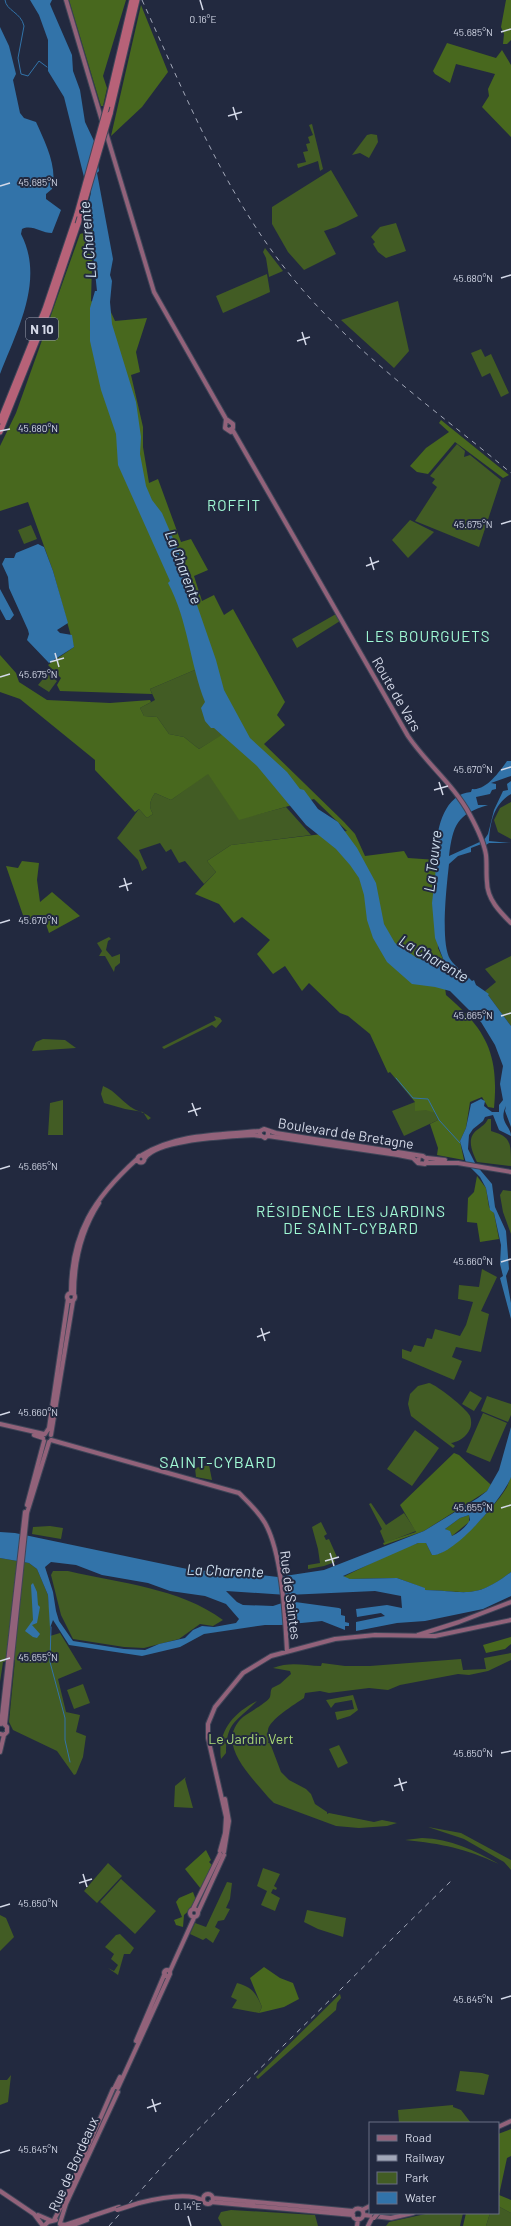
<svg xmlns="http://www.w3.org/2000/svg" width="511" height="2226" font-family="Barlow,sans-serif">
	<style>
		.green { fill: #425c24 }
		.forest { fill: #48681e }
		.water { fill: #3273a9; fill-rule: evenodd }
		.lines { fill: none; stroke-linecap: round; stroke-linejoin: round }
		.stream { stroke: #3273a9; stroke-width: 1 }
		.major-casing { stroke: #3f4558; stroke-width: 6 }
		.highway-casing { stroke: #3f4558; stroke-width: 7 }
		.major { stroke: #92627a; stroke-width: 4 }
		.highway { stroke: #b76278; stroke-width: 5 }
		.rail { stroke: #a2a8b9; stroke-width: 1; stroke-dasharray: 5 5; stroke-linecap: butt }
		.major-bridge-casing { stroke: #3f4558; stroke-width: 6; stroke-linecap: butt }
		.highway-bridge-casing { stroke: #3f4558; stroke-width: 7; stroke-linecap: butt }
		.major-bridge { stroke: #92627a; stroke-width: 4 }
		.highway-bridge { stroke: #b76278; stroke-width: 5 }
		.ticks { fill: none; stroke: #d4d9e8; stroke-width: 1.5 }
		.labels { text-anchor: middle; dominant-baseline: central; stroke-width: 4; stroke-linejoin: round; paint-order: stroke }
		.shield { fill: #22293f; stroke: #9fa4b5; stroke-width: 1 }
		.shield-label { font-size: 13px; font-weight: bold; fill: #d4d9e8 }
		.street-label { font-size: 14px; fill: #d4d9e8; stroke: #22293f }
		.park-label { font-size: 14px; fill: #aad976; stroke: #22293f }
		.water-label { font-size: 15px; font-style: italic; fill: #cedeee; stroke: #22293f }
		.neighbourhood-label { font-size: 15px; letter-spacing: 1px; fill: #a1fad5; stroke: #22293f }
		.quarter-label { font-size: 16px; letter-spacing: 1px; fill: #a1fad5; stroke: #22293f }
		.ticks-label { font-size: 10px; text-anchor: middle; fill: #d4d9e8; stroke: #22293f; stroke-width: 4; stroke-linejoin: round; paint-order: stroke }
	</style>
	<rect width="100%" height="100%" fill="#22293f"/>
	<path class="green" d="M312,124l11,45 -3,2 -2,-10 -20,7 -1,-4 9,-2 -3,-10 5,-1 -2,-7 4,-1 -2,-6 5,-2 -4,-10z
		M371,134l6,1 1,7 -9,16 -9,-5 -8,2 15,-20z
		M331,170l27,46 -22,11 -12,4 12,23 -32,16 -16,-18 -16,-28v-17z
		M396,223l10,28 -20,7 -8,-6 -5,-8 2,-2 -4,-5 9,-10z
		M265,248l18,23 -14,6 -3,-19 -3,-6z
		M267,274l3,18 -47,21 -7,-17z
		M398,301l11,50 -15,17 -53,-48z
		M481,349l4,8 6,-3 18,39 -8,4 -11,-24 -8,4 -11,-24z
		M457,444l8,7 -1,6 6,-2 31,25 -22,67 -64,-26 22,-34 -5,-4 3,-4 -5,-3z
		M410,520l24,12 -26,26 -16,-18z
		M31,525l6,14 -13,5 -6,-14z
		M336,614l4,7 -43,27 -5,-9z
		M197,669l27,65 -25,15 -15,-12 -15,-3 -12,-17 -13,-1 -4,-8 15,-8 -5,-11z
		M47,674l10,7 -8,11 -11,-7z
		M208,773l31,46 47,-12 25,28 -80,10 -24,16 9,11 -12,12 -19,-23 -6,2 -8,-14 -5,3 -6,-9 -21,7 8,18 -5,3 -4,-11 -21,-22 22,-29 8,9 6,-4c-5,-9 -3,-13 2,-21l16,7z
		M511,802v37l-13,-7 -4,-12 6,-12z
		M109,937l2,2 -3,2 -2,9 6,7 8,-3v9l-5,4 -1,5 -9,-16h-6l3,-5 -5,-8z
		M511,956v70l-26,-35 11,-9 -11,-13z
		M214,1016l6,2 2,3 -6,7 -4,-3 -48,24 -2,-2 54,-27z
		M43,1039l22,1 11,8 -44,3 4,-9z
		M103,1086c13,5 20,17 31,23 7,4 9,2 17,9l-3,2 -5,-8 -18,-3 -21,-6 -3,-9z
		M63,1100v35h-15l2,-32z
		M415,1102l20,11 3,7 -34,16 -12,-25z
		M488,1119h3v12c20,6 20,11 20,35l-34,-4c-5,-10 -11,-24 0,-32 5,-4 8,-5 11,-11z
		M503,1190l8,1v43l-8,-22 -3,-17z
		M482,1269l15,8 -16,34 8,3 -8,38 -25,-5 -4,10 10,4 -8,19 -52,-22v-9l9,3 3,-7 10,2 3,-9 5,1 3,-10 25,7 6,-11 7,-23 -15,-3 1,-14 20,2z
		M429,1383c8,2 37,25 41,33 5,14 -7,25 -19,27l4,3 -2,2 -42,-32 -3,-12 2,-10 8,-8z
		M470,1391l12,7 -8,13 -12,-7z
		M487,1396l24,8v11l-3,7 -27,-11z
		M483,1413l24,10 -17,39 -24,-10z
		M415,1430l24,18 -27,38 -25,-17z
		M209,1465l3,15 -16,-3 -1,-9z
		M371,1503l15,22 18,-12 12,18 -31,12 -5,-12 2,-2 -13,-25z
		M321,1522l6,12 -3,2 2,4 3,-1 8,18 -3,2 1,3 -11,4 -16,3v-4l12,-2 -2,-14 -6,-22z
		M50,1526l13,2 -2,11 -29,-5 1,-7z
		M0,1558l29,5 8,6 11,26 2,21v20l10,-3 22,36 -24,10 8,33 14,3 -4,17 10,4 -3,21 -7,17 -2,1 -17,-24 -44,-21 -4,-8 6,-62 -12,2 -3,20z
		M53,1571h15c51,12 112,17 155,49l-10,6 -13,-2 -21,15 -35,9 -20,-1 -51,-8 -12,-24 -10,-40z
		M511,1653v7l-23,11 -19,4 -11,-1 -58,11 -12,5 -19,-2 -40,5 -9,-2 -15,2 -1,5c-9,6 -35,22 -36,32 -1,5 2,8 0,13h2l11,29 8,8 17,9 5,5 4,10 12,8v2l2,-1 45,9 8,-2 15,3 -10,3 -28,2 -23,-2 -62,-23 -6,-6c-17,-21 -54,-54 -25,-80 6,-5 24,-14 27,-20 1,-3 0,-6 2,-9l8,-4 11,-10 -1,-3 -17,-3c18,-7 32,-2 48,-2l1,-3 23,3h25l91,-7 2,11 23,-1 -2,-11z
		M83,1684l7,19 -16,6 -7,-19z
		M353,1695l5,15 -8,6 -13,4 -2,-8 19,-3 -2,-9 -17,3 -4,5 -5,-8z
		M257,1701c-19,20 -31,20 -31,52l-5,6c-4,-27 12,-46 36,-58z
		M339,1745l9,18 -10,5 -9,-19z
		M186,1777l-1,2 8,29 -19,-1 1,-21z
		M428,1827l33,6 50,27v10l-7,-8 -40,-23z
		M422,1838c29,1 52,12 77,26 -35,-16 -56,-20 -94,-24z
		M108,1863l14,13 -25,27 -13,-12z
		M263,1868l17,6 -6,12 3,2 -1,2 -3,-1 -2,4 9,5 -5,13 -14,-6 6,-14 -10,-5z
		M121,1879l35,32 -21,23 -35,-32z
		M227,1882l5,1 -2,16 -4,9 4,1 -6,11 -6,1 -3,6 5,3 -7,13 -7,-5 -3,2 -13,-6 5,-11 11,4z
		M307,1910l39,8 -3,19 -25,-8 -14,-7z
		M0,1915l6,3 8,19 -14,14z
		M120,1934l14,14 -4,6h-6l-6,21 -10,-7 6,3 4,-6 -7,-6 3,-5 -9,-7 11,-12z
		M237,1983c15,4 19,10 25,24l-3,6 -27,-5 5,-8 -6,-3z
		M340,1994l1,4 -4,5 -1,7 -78,69 -2,-2z
		M460,2071l22,2 7,2 -5,20 -28,-4z
		M11,2075l-3,27 -8,3v-25h7z
		M453,2105v2l8,3 10,13h-72l-1,-13z
		M498,2206l13,7v13h-25l4,-13h8z
		M231,2210l84,5 3,11h-96l-4,-8 3,-6z
		M430,2213h33l-3,13h-74l3,-4z"/>
	<path class="forest" d="M69,0h57l-23,76 4,12 -4,18h-2z
		M506,0h5v40l-4,4h-4l1,-10 -3,-7z
		M141,5l27,67 -26,35 -31,29z
		M447,43l49,15 6,-8 9,15v72l-29,-30 7,-11 -1,-7 7,-15 -39,-10 -6,19 -15,-9 -2,-3z
		M93,230l-2,71 19,9 5,11 32,-3 -11,34 4,20 -9,3 12,52v20l6,36 9,-4 23,63 10,-3 17,31 -14,6 8,25 12,-6 10,20 9,-6 52,93 -8,13 8,10 -21,19 80,78 11,12 10,22 39,-5 4,7 29,2 1,88 6,13 -2,4 4,30c41,35 53,60 48,113l-6,-1 -6,-10 -12,5 -4,26 -6,13 4,19 -27,-5 1,-7 -8,-24 8,-4 -3,-7 -9,-3 -11,1v-9l-25,-30 -2,1 -18,-39 -22,-18 -8,-3 -31,-30 -7,8 -17,-25 -12,8 -16,-20 13,-14 -28,-23 -8,6 -15,-19 -24,-10 21,-22 -9,-11 24,-16 116,-14 -33,-32 -75,21 -31,-46 -37,26 -16,-7c-5,8 -7,12 -2,21l-6,4 -8,-9 -4,3 -40,-42v-10l-75,-61 -20,-7v-37l16,18 3,9 28,18 63,3 40,-3 1,2 -11,6 4,8 13,1 12,17 15,3 15,12 24,-15 -26,-65 -47,20 2,5 -92,-3 -3,-6 4,-7 -13,-13 26,-18 -21,-76 -25,-69 -28,9v-65l16,-33 64,-179z
		M441,420l68,55 -6,3 -48,-36 -27,32 -11,-2 -7,-6 16,-18 23,-16 -10,-9z
		M22,861l17,2 -2,17 3,22 12,-10 28,24 -31,17 -6,-18 -18,6 -19,-55 12,2z
		M477,1176l9,12 3,19 5,6 5,26 -19,3 -3,-19 -10,-1 1,-24 6,-6z
		M454,1453l5,2 30,28 2,2 -4,6 -63,40 -40,14 -1,-2 33,-11 -16,-27z
		M511,1476v96c-36,28 -44,19 -86,18l-1,-2 -27,-10 -47,1 -7,-2 53,-26 22,-8h8l6,12c18,1 64,-50 73,-65 3,-4 4,-9 6,-14z
		M469,1515v7l-17,14 -2,-4 -5,-3 15,-11z
		M511,1637v7l-6,5 -19,4 -3,-8z
		M206,1850l5,10 -2,2 3,3 -11,24 -16,-20z
		M193,1892l3,8 -3,7 -9,8 -1,12 -7,-2 -2,-5 8,-3 -6,-15 3,-4z
		M264,1967l16,11 13,5 6,16 -15,8 -25,6 3,-6 -12,-29z
		M511,2129v27l-4,2 -8,37 12,5v13l-13,-7v-72z
		M466,2213h24l-4,13h-23z"/>
	<path class="water" d="M30,0h22l-2,4 2,5 20,46 1,16 7,19 5,32 9,19 5,30 -2,2 16,86 -3,16 2,6 -2,21 2,22 24,78 5,35 -1,17 6,32 6,14 10,13 16,37 38,110 8,30 26,48 37,34 13,17 4,1 14,19 20,13 19,26 19,35 8,41 11,19 22,15 25,7 2,-4 -9,-23 -3,-35 6,-52 -2,-2c1,-22 9,-55 35,-57l1,-3c14,2 28,-18 35,-28h4v15l-20,7 5,1v5l-4,1 -2,4 -14,3 2,8h10c-31,9 -35,20 -39,51l35,-16 4,-6 6,-24 9,-19 5,-1 -1,-6 4,-3v13c-17,10 -21,28 -22,47l22,2h-22l-3,2 -2,-2 -13,5v4l-13,4 -9,8c-2,19 -9,78 1,95 6,9 15,14 22,22l2,-1 2,5 13,9 -1,1 23,31v101l-6,-16 1,-5c-8,16 5,20 5,30l-12,-6 -6,-15 -8,2 -2,4 -10,8 -4,6 -1,14 8,16 16,19 3,23 11,24 3,38 -3,7 5,27v16l-11,-41 3,-2 -3,-12 1,-19 -7,-32 -4,-3 -4,-22 -6,-11 -14,-14 -6,-22 6,-13 5,-24 10,-5 4,2 -1,5 8,6h7v-7l4,-5 -3,-16 3,-18 -8,-21 -14,-23 -31,-31 -15,-4 -23,-3 -25,-22 -14,-24 -6,-18 -3,-25 -5,-17 -9,-13 -14,-16 -30,-24 -49,-59 -43,-38h-3l-6,-7 -4,-13 4,-6c-15,-38 -17,-82 -37,-119l2,-2 -52,-116 -2,-31 -15,-44 -11,-49v-33l5,-17h2l-4,-38v-23l-6,-21 4,-16 -4,-24 -3,8 -20,-80 -16,-26v-31l-9,-25z
		M0,27l9,19 7,28 -3,6 7,33 4,5 12,4c9,20 22,45 16,67l-6,5v5l15,11 -9,23c-11,0 -20,-9 -30,-4l-1,5c24,46 -4,96 -21,140z
		M38,544l6,3 9,24 15,52 -11,7 3,3 12,2 2,12 -25,16 -22,-23 2,-6 -1,-4 -19,-42 -1,-11 -6,-13 3,-6h9l2,-5z
		M0,589l14,26 -4,5h-4l-6,-11z
		M511,1427c0,14 0,38 0,50 -6,19 -58,80 -79,78l-6,-12h-8l-75,33 7,3 47,-1 28,10v2c42,1 49,10 86,-18v24l-28,13 -58,12 -28,2 -41,8v-9l29,-6 -4,-3 -24,4 -1,-8 31,-4 15,3 -1,-12 -26,-5 -88,4 -61,-4 11,11 6,3 30,1 15,-5 51,7 2,1v6l4,1v6l4,1v3h-4v4l-23,-9 -41,4h-16l-61,9 -24,13 -38,9 -73,-11 -16,-25 -3,8 -2,-33 -11,-26 -8,-6 -29,-5v-26l15,1 177,37 42,2 44,5 46,-7 100,-39 54,-33 9,-7 12,-21zM469,1515l1,5c-4,7 -11,13 -18,16l-2,-5 -5,-2 15,-11zM51,1562l25,3 26,10 46,8 22,8 35,5 21,8 13,15 -3,4 -22,4 -12,-1 -9,4 -8,8 -26,6 -14,6 -21,-1 -51,-8 -14,-20 -3,-10 -3,-19 -8,-25z
		M33,1583l4,9 1,13 2,2 -3,16 -5,2 8,9 -3,4 -4,-1 -8,-6 8,-11 -2,-35z"/>
	<g class="lines">
		<path class="stream" d="M5,0c1,11 16,12 19,26l-6,32 3,16 7,2 11,-15 8,6
			M396,1078l17,20 15,1 11,21 21,23
			M51,1627l-1,35 15,56v22l5,22"/>
		<g class="major-casing">
			<path id="major" d="M66,0l36,121
				M105,129l49,163 72,127 7,5v4l-4,2
				M226,419l-1,9 6,4
				M232,429l176,307c19,28 46,49 62,79 6,11 14,27 16,40 1,8 0,18 1,27 0,17 13,30 24,41
				M268,1132v3l-3,3 -5,-3v-4l4,-2 12,4 147,23 4,3 -2,5 -7,-1 1,-7
				M268,1136l130,19 15,3 5,5
				M142,1155c36,-22 78,-20 118,-24
				M137.5 1159a3.5 3.5 0 1 1 7 0a3.5 3.5 0 1 1-7 0Z
				M145,1158c13,-19 85,-21 108,-23l7,1
				M427,1158l18,2
				M426,1163h32l53,9
				M71,1293c0,-60 23,-95 66,-134
				M67 1297a4 4 0 1 1 8 0a4 4 0 1 1-8 0Z
				M74,1294c0,-33 7,-63 25,-91
				M0,1424l44,10
				M45,1434l4,-6 19,-129
				M34,1435l9,3
				M51,1435l22,-134
				M51,1440l188,53c9,9 19,18 26,30 17,30 20,93 22,128
				M27,1505l17,-64
				M418,1635l41,-13 52,-20
				M1,1724l24,-212
				M5,1724l22,-211 22,-71
				M0,1734l4,1 3,-3v-5l-3,-3
				M0,1752l4,-17
				M220,1851l5,-18 1,-16 -18,-79v-14l7,-17 28,-34 28,-17 64,-17 40,-4 60,1 76,-16
				M224,1852l5,-31 -4,-22
				M190 1913a4 4 0 1 1 8 0a4 4 0 1 1-8 0Z
				M193,1909l27,-55
				M198,1912l26,-57
				M164 1973a3 3 0 1 1 6 0a3 3 0 1 1-6 0Z
				M170,1971l24,-53
				M136,2041l29,-68
				M115,2087l5,-10
				M118,2088l52,-114
				M498,2127l13,-6
				M0,2191l34,23 9,12
				M203 2199a5 5 0 1 1 10 0a5 5 0 1 1-10 0Z
				M213,2198l140,13
				M211,2202l142,13
				M139,2203c16,-4 50,-12 64,-2
				M352.5 2214a5.5 5.5 0 1 1 11 0a5.5 5.5 0 1 1-11 0Z
				M362,2210l8,-4
				M38,2215l14,6
				M364,2215l27,3 22,-5
				M54,2220l13,-25 46,-106
				M60,2223l6,-19 52,-112
				M60,2224l5,1 54,-18
				M44,2226l4,-4 8,-2
				M71,2226l16,-6
				M357,2226l1,-7
				M368,2226l4,-8"/>
		</g>
		<g class="highway-casing">
			<path id="highway" d="M107,106l25,-106
				M110,114l27,-114
				M0,421l45,-112 32,-95
				M0,432l49,-122 29,-86"/>
		</g>
		<use href="#major" class="major"/>
		<use href="#highway" class="highway"/>
		<path class="rail" d="M142,0c47,103 89,210 166,296 60,67 134,119 203,177
			M109,2226l66,-74 277,-272"/>
		<g class="major-bridge-casing">
			<path id="major-bridge" d="M117,2210l22,-7
				M374,2218l4,-5"/>
		</g>
		<g class="highway-bridge-casing">
			<path id="highway-bridge" d="M77,214l30,-108
				M78,224l32,-110"/>
		</g>
		<use href="#major-bridge" class="major-bridge"/>
		<use href="#highway-bridge" class="highway-bridge"/>
	</g>
	<path class="ticks" d="M200,0l3,10M501,32l10,-3M233,107l4,13M228,116l14,-4M0,186l10,-3M501,278l10,-3M302,332l4,13M297,341l13,-4M0,431l10,-2M501,524l10,-3M370,557l4,13M366,566l13,-5M55,653l4,14M50,662l14,-4M0,677l10,-3M501,770l10,-3M439,782l4,13M434,790l14,-4M124,878l4,13M119,887l13,-4M0,923l10,-3M501,1016l10,-3M192,1103l5,13M188,1112l13,-4M0,1169l10,-3M501,1262l10,-3M261,1328l4,13M257,1337l13,-5M0,1415l10,-3M501,1508l10,-3M330,1553l4,13M325,1561l14,-4M0,1661l10,-3M501,1753l10,-2M399,1778l4,13M394,1786l13,-4M83,1874l4,13M79,1883l13,-4M0,1907l10,-3M501,1999l10,-3M152,2099l4,13M147,2108l14,-5M0,2153l10,-3M188,2216l3,10"/>
	<g class="labels">
		<rect class="shield" x="26" y="318" width="32" height="22" rx="3"/>
		<g class="shield-label">
			<text x="42" y="329">N 10</text>
		</g>
		<g class="street-label">
			<text transform="translate(397 694) rotate(60)">Route de Vars</text>
			<text transform="translate(346 1133) rotate(9)">Boulevard de Bretagne</text>
			<text transform="translate(291 1595) rotate(83)">Rue de Saintes</text>
			<text transform="translate(73 2164) rotate(-66)">Rue de Bordeaux</text>
		</g>
		<g class="park-label">
			<text x="251" y="1738">Le Jardin Vert</text>
		</g>
		<g class="water-label">
			<text transform="translate(87 240) rotate(-95)">La Charente</text>
			<text transform="translate(184 567) rotate(69)">La Charente</text>
			<text transform="translate(432 861) rotate(-83)">La Touvre</text>
			<text transform="translate(434 958) rotate(30)">La Charente</text>
			<text transform="translate(225 1570) rotate(2)">La Charente</text>
		</g>
		<g class="neighbourhood-label">
			<text x="234" y="505">ROFFIT</text>
			<text x="428" y="636">LES BOURGUETS</text>
			<text x="351" y="1211">RÉSIDENCE LES JARDINS<tspan x="351" dy="17">DE SAINT-CYBARD</tspan></text>
		</g>
		<g class="quarter-label">
			<text x="218" y="1461">SAINT-CYBARD</text>
		</g>
	</g>
	<g class="ticks-label">
		<text x="203" y="23">0.16°E</text>
		<text x="473" y="36">45.685°N</text>
		<text x="38" y="186">45.685°N</text>
		<text x="473" y="282">45.680°N</text>
		<text x="38" y="432">45.680°N</text>
		<text x="473" y="528">45.675°N</text>
		<text x="38" y="678">45.675°N</text>
		<text x="473" y="773">45.670°N</text>
		<text x="38" y="924">45.670°N</text>
		<text x="473" y="1019">45.665°N</text>
		<text x="38" y="1170">45.665°N</text>
		<text x="473" y="1265">45.660°N</text>
		<text x="38" y="1416">45.660°N</text>
		<text x="473" y="1511">45.655°N</text>
		<text x="38" y="1661">45.655°N</text>
		<text x="473" y="1757">45.650°N</text>
		<text x="38" y="1907">45.650°N</text>
		<text x="473" y="2003">45.645°N</text>
		<text x="38" y="2153">45.645°N</text>
		<text x="188" y="2210">0.14°E</text>
	</g>
	<rect x="369" y="2122" width="130" height="92" fill="#22293f" stroke="#696f83"/>
	<rect x="377" y="2135" width="20" height="6" fill="#92627a" stroke="#696f83"/>
	<text x="405" y="2142" font-size="12" fill="#d4d9e8">Road</text>
	<rect x="377" y="2155" width="20" height="6" fill="#a2a8b9" stroke="#696f83"/>
	<text x="405" y="2162" font-size="12" fill="#d4d9e8">Railway</text>
	<rect x="377" y="2172" width="20" height="12" fill="#425c24" stroke="#696f83"/>
	<text x="405" y="2182" font-size="12" fill="#d4d9e8">Park</text>
	<rect x="377" y="2192" width="20" height="12" fill="#3273a9" stroke="#696f83"/>
	<text x="405" y="2202" font-size="12" fill="#d4d9e8">Water</text>
</svg>
